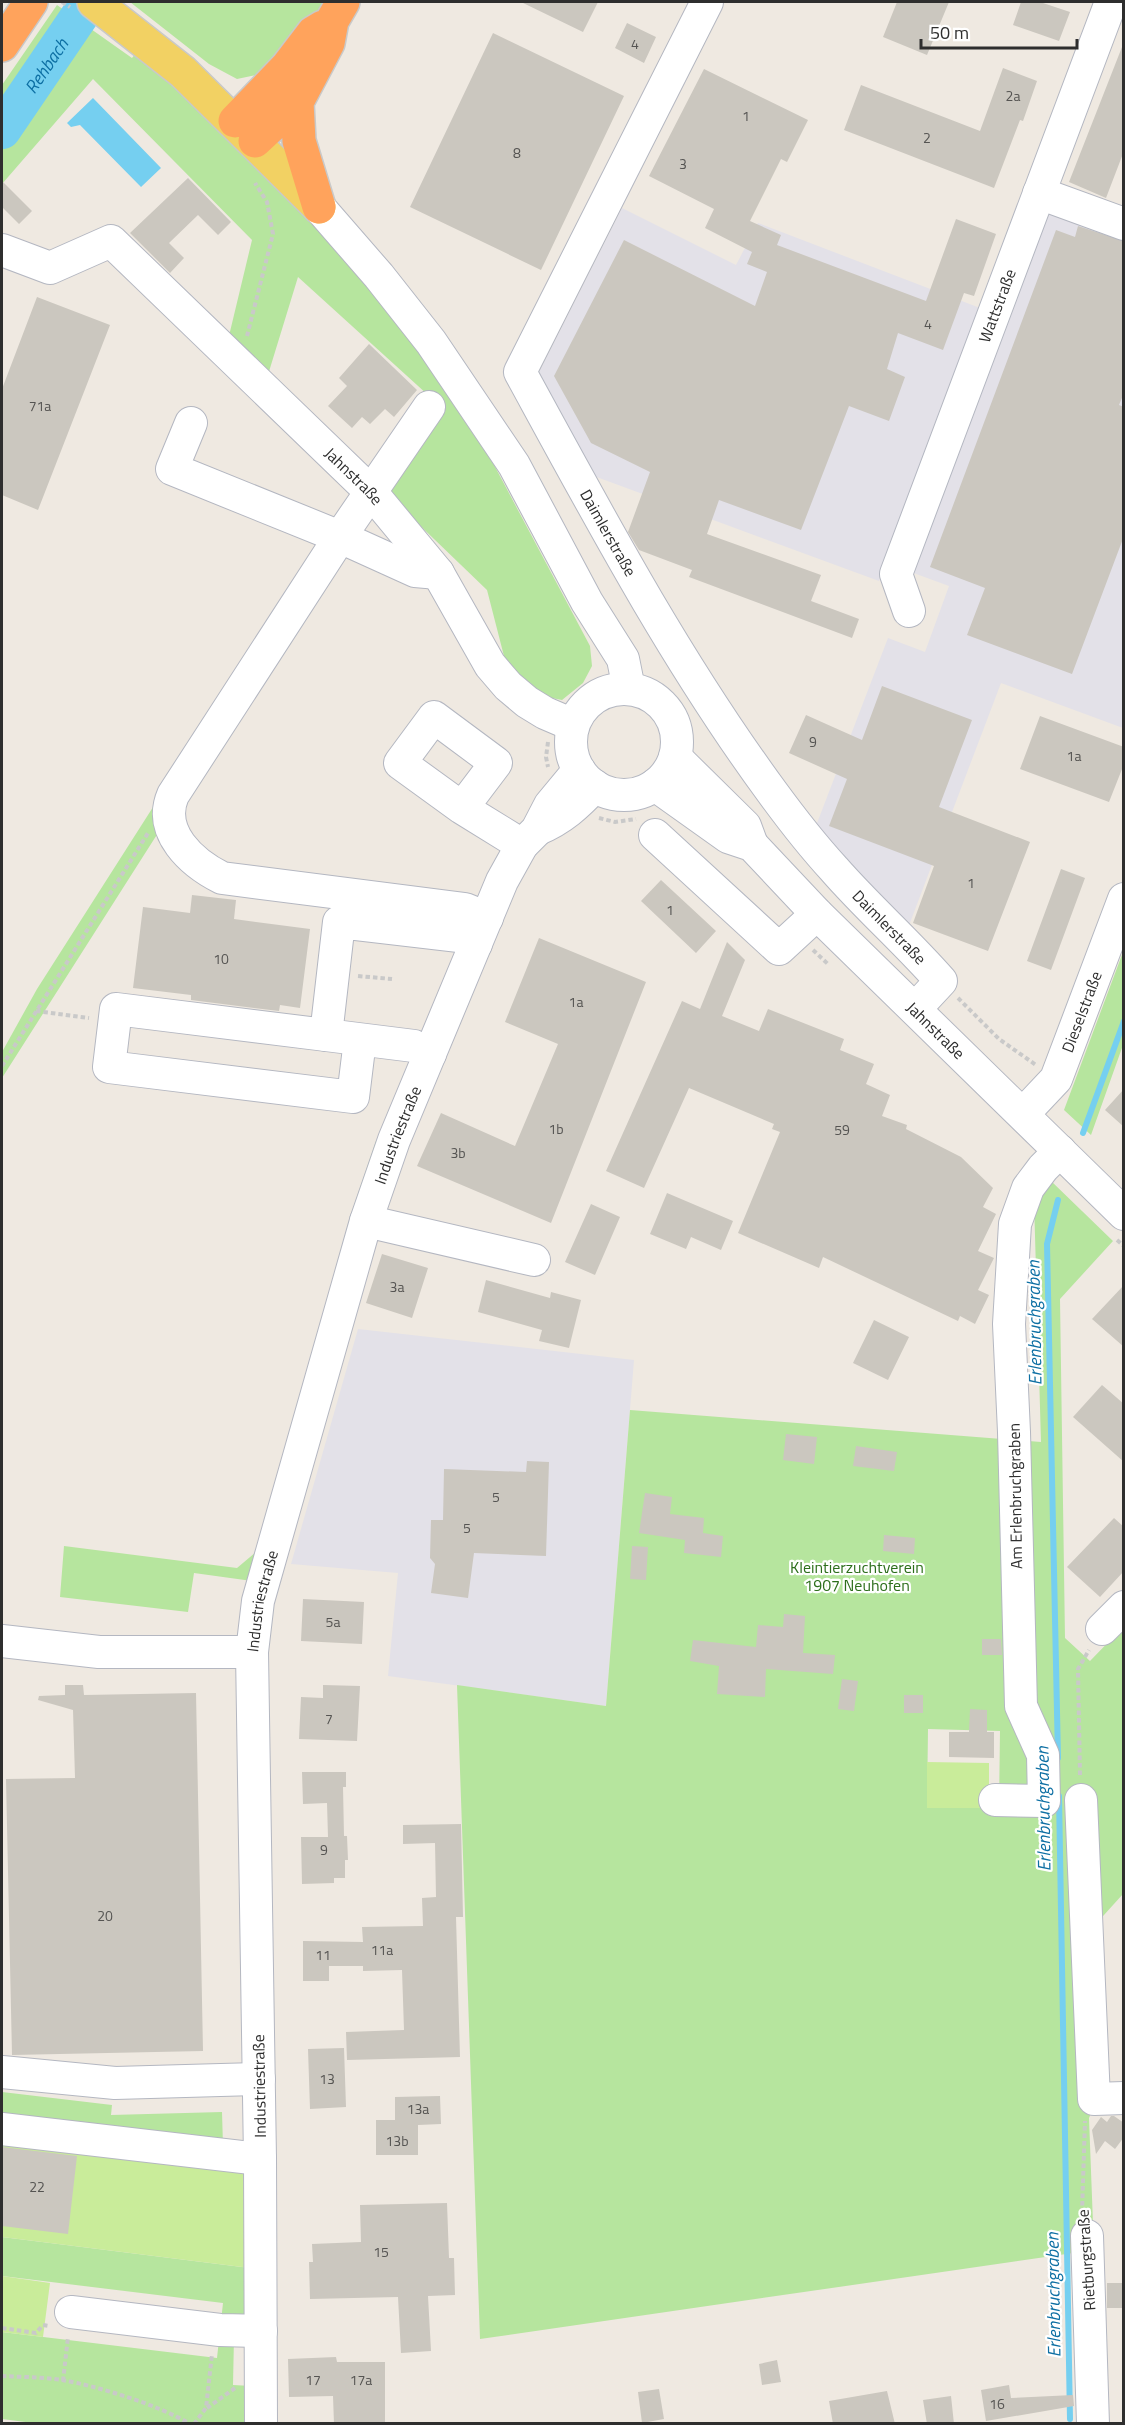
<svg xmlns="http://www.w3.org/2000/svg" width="1125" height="2425" font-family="'Titillium Web',sans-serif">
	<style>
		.industrial { fill: #e3e1e8 }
		.green { fill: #b6e59e; fill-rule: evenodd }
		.pitch { fill: #c9ec9a }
		.water { fill: #75cff0 }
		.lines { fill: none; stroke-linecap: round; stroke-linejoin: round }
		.stream { stroke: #75cff0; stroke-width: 6 }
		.river { stroke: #75cff0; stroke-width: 38 }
		.building { fill: #cbc7bf }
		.minor-casing { stroke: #b4b7c1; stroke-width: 34 }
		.major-casing { stroke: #c9c9c9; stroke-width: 36 }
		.highway-casing { stroke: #c9c9c9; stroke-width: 36 }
		.path { stroke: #c9c9c9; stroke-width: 4; stroke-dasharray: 4.5 3; stroke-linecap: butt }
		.minor { stroke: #fff; stroke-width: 32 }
		.major { stroke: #f2d163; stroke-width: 33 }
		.highway { stroke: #ffa35c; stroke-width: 33 }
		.labels { text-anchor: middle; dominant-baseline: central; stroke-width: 4.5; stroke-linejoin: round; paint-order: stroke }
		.number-label { font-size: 14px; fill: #555452 }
		.street-label { font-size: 16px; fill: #2e2e2e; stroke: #fff }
		.park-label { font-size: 16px; fill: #2c6e1b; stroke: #fff }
		.water-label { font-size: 18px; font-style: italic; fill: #0d6fa3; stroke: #fff }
	</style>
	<rect width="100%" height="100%" fill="#efe9e1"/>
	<path class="industrial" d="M1047,204l76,29v495l-122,-45 -93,245 -94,-97 74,-193 37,14 24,-66 -41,-15z
		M622,208l114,57 22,-42 222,85 -101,273 -296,-109 -48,-92z
		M358,1329l276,31 -28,346 -218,-30 10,-103 -107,-9z"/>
	<path class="green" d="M130,2h193l-30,49 -28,22 -28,6 -28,-15z
		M57,5l75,53 4,-5 52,44 159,161 58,65 79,123 106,200 2,20 -9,17 -21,17 -20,-4 -20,-9 -17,-27 -18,-70 -106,-102 58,-83 -141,-128 -31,101 -39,-38 24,-100 -159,-161 -91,105v-99z
		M155,804l10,18 -163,256v-26l35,-63z
		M1123,952v93l-32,90 -27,-25z
		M376,1141l4,2 -128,438 -58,-8 -6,39 -128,-15 4,-51 173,22 19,-16 94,-335z
		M1051,1181l62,60 -53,58 5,339 25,23 34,-35 -1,268 -29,32 6,166 -11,26 5,132 -614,89 -23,-654 149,21 24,-296 411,32 -7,-241zM928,1729l72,2 -1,77h-72z
		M2,2092l110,13 -1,10 111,-3 1,34 -221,-27z
		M2,2237l248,31 -2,69h-14l-1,48 19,1v37l-211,1 -39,-5v-87l215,26 6,-55 -221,-27z"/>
	<path class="pitch" d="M927,1762l62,1v45h-62z
		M2,2119l246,30 2,119 -248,-31z
		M2,2276l48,7 -7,54 -41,-5z"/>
	<path class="water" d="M93,98l68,70 -20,19 -61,-62 -9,2 -4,-4z"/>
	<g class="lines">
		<path class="stream" d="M1083,1133l41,-112
			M1058,1200l-11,44 11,514
			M1059,1796l11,623"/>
		<path class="river" id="s1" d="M2,130l87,-128"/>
	</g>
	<path class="building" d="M521,2h77l-15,30z
		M897,2h52l-22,53 -44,-18z
		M1021,2h19l30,10 -11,29 -46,-16z
		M627,23l29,14 -12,26 -29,-15z
		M493,33l131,63 -83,174 -131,-63z
		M1122,47l2,104 -18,47 -37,-16z
		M1003,68l34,13 -14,40 -3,-1 -26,68 -150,-58 17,-45 119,46z
		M704,69l104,51 -21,42 -6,-3 -31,62 31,14 -4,10 149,56 30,-82 40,15 -22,62 -10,-3 -21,57 -45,-17 -11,36 18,8 -16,44 -40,-15 -48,124 -82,-30 -12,34 114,41 -10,26 48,18 -7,19 -163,-61 3,-7 -53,-20 -11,-18 22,-60 -59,-29 -37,-67 70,-136 131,66 12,-34 -20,-8 5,-12 -47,-24 9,-19 -65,-33z
		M188,178l43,44 -13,13 -20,-20 -29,28 15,15 -14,15 -40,-40z
		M2,181l30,30 -13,13 -17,-17z
		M1078,226l46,15v152l-5,12 5,2v129l-52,138 -105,-39 18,-47 -55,-21 126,-337 19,7z
		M37,297l73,28 -72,185 -36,-15v-106z
		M369,344l48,46 -23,27 -9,-8 -15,15 -8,-7 -10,11 -24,-22 19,-20 -8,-8z
		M882,686l90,34 -33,87 91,35 -42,109 -75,-28 21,-57 -105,-40 18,-47 -58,-26 17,-38 56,25z
		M1040,716l84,31v17l-15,38 -89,-33z
		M1061,869l24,9 -34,92 -24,-9z
		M661,880l55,51 -20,22 -55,-52z
		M192,895l44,5 -2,19 76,10 -10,79 -20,-3 -1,6 -88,-11v-5l-58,-7 10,-81 47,6z
		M539,938l107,44 -95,241 -134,-57 24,-53 74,33 43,-102 -53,-22z
		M727,942l18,18 -23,56 37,15 9,-22 76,30 -4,11 34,14 -8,20 24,11 -8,21 25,9 -1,4 55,28 32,31 -10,19 13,7 -18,37 16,7 -16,32 11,5 -14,29 -15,-8 -2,5 -135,-64 -4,11 -81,-35 42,-101 -8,-3 2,-5 -85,-36 -45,100 -38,-17 76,-170 18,8z
		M1124,1089v38l-19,-17z
		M667,1193l66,28 -12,29 -30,-13 -5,12 -36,-15z
		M591,1204l29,13 -25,58 -30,-13z
		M382,1254l46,14 -16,50 -46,-15z
		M486,1280l64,18 1,-6 30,8 -12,48 -30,-7 3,-11 -64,-18z
		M1124,1285v62l-32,-28z
		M874,1320l35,17 -21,43 -35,-17z
		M1102,1385l22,19v58l-51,-45z
		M786,1434l31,3 -3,27 -31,-4z
		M856,1446l41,6 -3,19 -41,-5z
		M527,1461l22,1 -3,94 -72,-3 -6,45 -37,-5 4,-29 -5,-6 1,-38h12l1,-51 82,3z
		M645,1493l27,4 -2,17 34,4 -1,15 20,3 -2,21 -37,-4 1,-13 -46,-7z
		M1114,1518l10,9v44l-24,26 -33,-30z
		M884,1535l31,3 -1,16 -31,-3z
		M632,1546l16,1 -2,33 -16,-1z
		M303,1599l61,3 -2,42 -61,-3z
		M784,1614l21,2 -2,37 32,2 -2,19 -67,-5 -1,28 -48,-3 2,-28 -29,-5 3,-21 63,7 2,-22 25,2z
		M982,1639h19l1,16h-20z
		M842,1679l16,2 -4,30 -16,-2z
		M65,1685h18l1,10 112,-2 7,358 -191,4 -6,-276 69,-1 -2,-68 -35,-10 1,-4 26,-1z
		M323,1685l37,1 -3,55 -58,-2 2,-42 22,1z
		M904,1695h19v18h-19z
		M970,1709l17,1v22h7v26l-45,-1v-25h20z
		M302,1772h44v15h-3l1,49h3l1,24h-3v18h-11v5l-32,1 -1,-47h27l-1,-34 -24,1z
		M461,1824l2,93h-7l4,140 -113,3 -1,-28 58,-2 -2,-60 -39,1v-5h-34v15h-26v-40l60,1 -1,-15 61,-1 -1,-28 14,-1 -1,-54 -32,1v-19z
		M344,2048l2,59 -36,2 -2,-60z
		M440,2096l1,28 -23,1v30h-42v-35h19v-23z
		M1111,2116h3l10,7v14l-9,12 -10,-8 -9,13 -4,-24 9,-13 6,5z
		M2,2147l75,9 -9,78 -66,-8z
		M447,2203l2,55h5l1,37 -27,1 3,55 -30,2 -3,-56 -88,2 -1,-37h4l-1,-18 49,-2 -1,-37z
		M1107,2283h17v25h-17z
		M336,2357l1,5h48v62h-51l-1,-28 -44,1 -1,-38z
		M777,2360l4,22 -19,3 -3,-21z
		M1009,2385l2,13 62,-3 1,11 -88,15 -5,-31z
		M659,2389l5,30 -22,4 -4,-31z
		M887,2391l8,33h-62l-4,-23z
		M951,2396l3,28h-27l-4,-24z"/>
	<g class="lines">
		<g class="minor-casing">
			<g id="minor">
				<path id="s2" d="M707,2l-187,370c78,143 155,288 252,420 19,26 40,53 62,77 34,39 73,73 107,112l-26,28"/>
				<path d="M1039,193l85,31"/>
				<path d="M319,207l60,69 52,66 83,123 73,137 36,57 6,30"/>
				<path id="s3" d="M2,250l48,18 61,-27 260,251 67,81 52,92 18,21 19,16 18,11 28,12"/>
				<path d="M429,407l-89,130 -167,258c-16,37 19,68 49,83l243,31 22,9"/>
				<path d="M191,423l-19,46 168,68 75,34 23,2"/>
				<path id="s4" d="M909,611l-13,-37 215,-572"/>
				<circle cx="624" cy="742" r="53"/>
				<path d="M675,757l70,69 7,19"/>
				<path id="s5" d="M655,785l73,52 24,8 65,69 307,300"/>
				<path d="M462,808l34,-45 -62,-46 -34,46 62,45 60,37"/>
				<path d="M538,829c24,-10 39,-24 57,-43"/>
				<path d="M655,835l124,114 38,-35"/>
				<path d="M326,1035l-210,-26 -7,58 244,30 7,-57"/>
				<path d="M430,1054l-16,-8 -88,-11 13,-113 120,14 17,8"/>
				<path id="s6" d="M1023,1114l33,-35 68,-180"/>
				<path d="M366,1221l168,39"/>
				<path d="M1102,1629l22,-22"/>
				<path d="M2,1641l97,11h153"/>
				<path d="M995,1800l49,1 -1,-46 -22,-49 -7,-274 -5,-108 6,-100 13,-36 15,-20 17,-17"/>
				<path d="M1081,1800l13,299 30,-1"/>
				<path d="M2,2072l113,11 144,-4"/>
				<path d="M2,2129l258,30"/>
				<path d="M1087,2236l6,188"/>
				<path d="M71,2312l149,18 41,1"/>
				<path id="s7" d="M261,2424l-1,-265 -8,-507 6,-51 108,-380 28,-81 108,-259 20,-36 15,-15 13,-25 29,-35"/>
			</g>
		</g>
		<g class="major-casing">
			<path id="major" d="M94,2l89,70 136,135"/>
		</g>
		<g class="highway-casing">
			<path id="highway" d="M2,45l29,-43
				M297,102l2,39 20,66
				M235,121l52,-54 26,-34 10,-6
				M255,141l42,-39 31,-59 4,-22 11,-19"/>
		</g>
		<path class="path" d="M62,2l8,5
			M247,336l26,-102 -6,-32 -12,-19
			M548,742l-2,15 2,10
			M599,818l16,4 21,-3
			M813,950l16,15
			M358,976l34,3
			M958,998l41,41 37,26
			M36,1011l53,7
			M2,1066l146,-233
			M1117,1240l7,6
			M1080,1775l-2,-106 11,-19
			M1082,2213l3,-92
			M2,2328l34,5 7,-8 6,1
			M2,2376c19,1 40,1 60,4 35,6 97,25 128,44
			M63,2381l5,-44
			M207,2408l28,-20
			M194,2424l12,-16 6,-54"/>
		<use href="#minor" class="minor"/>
		<use href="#major" class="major"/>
		<use href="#highway" class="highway"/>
	</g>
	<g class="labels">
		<g class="number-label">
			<text x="635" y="43">4</text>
			<text x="1013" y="95">2a</text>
			<text x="746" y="115">1</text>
			<text x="927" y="137">2</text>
			<text x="517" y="152">8</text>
			<text x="683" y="163">3</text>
			<text x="928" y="323">4</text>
			<text x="40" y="405">71a</text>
			<text x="813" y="741">9</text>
			<text x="1074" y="755">1a</text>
			<text x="971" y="882">1</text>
			<text x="670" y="909">1</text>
			<text x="221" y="958">10</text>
			<text x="576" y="1001">1a</text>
			<text x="556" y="1128">1b</text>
			<text x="842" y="1129">59</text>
			<text x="458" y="1152">3b</text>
			<text x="397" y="1286">3a</text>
			<text x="496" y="1496">5</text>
			<text x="467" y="1527">5</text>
			<text x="333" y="1621">5a</text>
			<text x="329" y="1718">7</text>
			<text x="324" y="1849">9</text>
			<text x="105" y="1915">20</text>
			<text x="382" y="1949">11a</text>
			<text x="323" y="1954">11</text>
			<text x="327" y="2078">13</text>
			<text x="418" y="2108">13a</text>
			<text x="397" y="2140">13b</text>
			<text x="37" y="2186">22</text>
			<text x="381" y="2251">15</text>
			<text x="313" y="2379">17</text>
			<text x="361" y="2379">17a</text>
			<text x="997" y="2403">16</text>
		</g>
		<g class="street-label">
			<text stroke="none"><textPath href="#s4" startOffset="326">Wattstraße</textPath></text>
			<text stroke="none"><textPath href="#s3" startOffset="456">Jahnstraße</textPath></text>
			<text stroke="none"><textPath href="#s2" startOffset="598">Daimlerstraße</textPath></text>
			<text stroke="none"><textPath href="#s2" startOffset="1084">Daimlerstraße</textPath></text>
			<text stroke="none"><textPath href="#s6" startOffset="120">Dieselstraße</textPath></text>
			<text stroke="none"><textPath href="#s5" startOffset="376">Jahnstraße</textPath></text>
			<text stroke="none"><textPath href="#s7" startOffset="1310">Industriestraße</textPath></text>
			<text transform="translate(1015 1496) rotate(-91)">Am Erlenbruchgraben</text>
			<text stroke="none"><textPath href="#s7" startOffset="824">Industriestraße</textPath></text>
			<text transform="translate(259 2086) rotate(-91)">Industriestraße</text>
			<text transform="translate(1086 2260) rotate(-94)">Rietburgstraße</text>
		</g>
		<g class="park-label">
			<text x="857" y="1567">Kleintierzuchtverein<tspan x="857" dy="18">1907 Neuhofen</tspan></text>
		</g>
		<g class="water-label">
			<text stroke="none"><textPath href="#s1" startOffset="78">Rehbach</textPath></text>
			<text transform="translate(1034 1323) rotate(-91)">Erlenbruchgraben</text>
			<text transform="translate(1043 1809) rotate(-91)">Erlenbruchgraben</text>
			<text transform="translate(1053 2295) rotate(-91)">Erlenbruchgraben</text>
		</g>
	</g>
	<rect width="1125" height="2425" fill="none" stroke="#2e2e2e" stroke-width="6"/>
	<path d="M921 39v9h156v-9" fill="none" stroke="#2e2e2e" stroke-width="3"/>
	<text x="930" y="39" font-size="18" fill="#2e2e2e" stroke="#ffffff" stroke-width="4.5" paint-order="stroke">50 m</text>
</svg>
